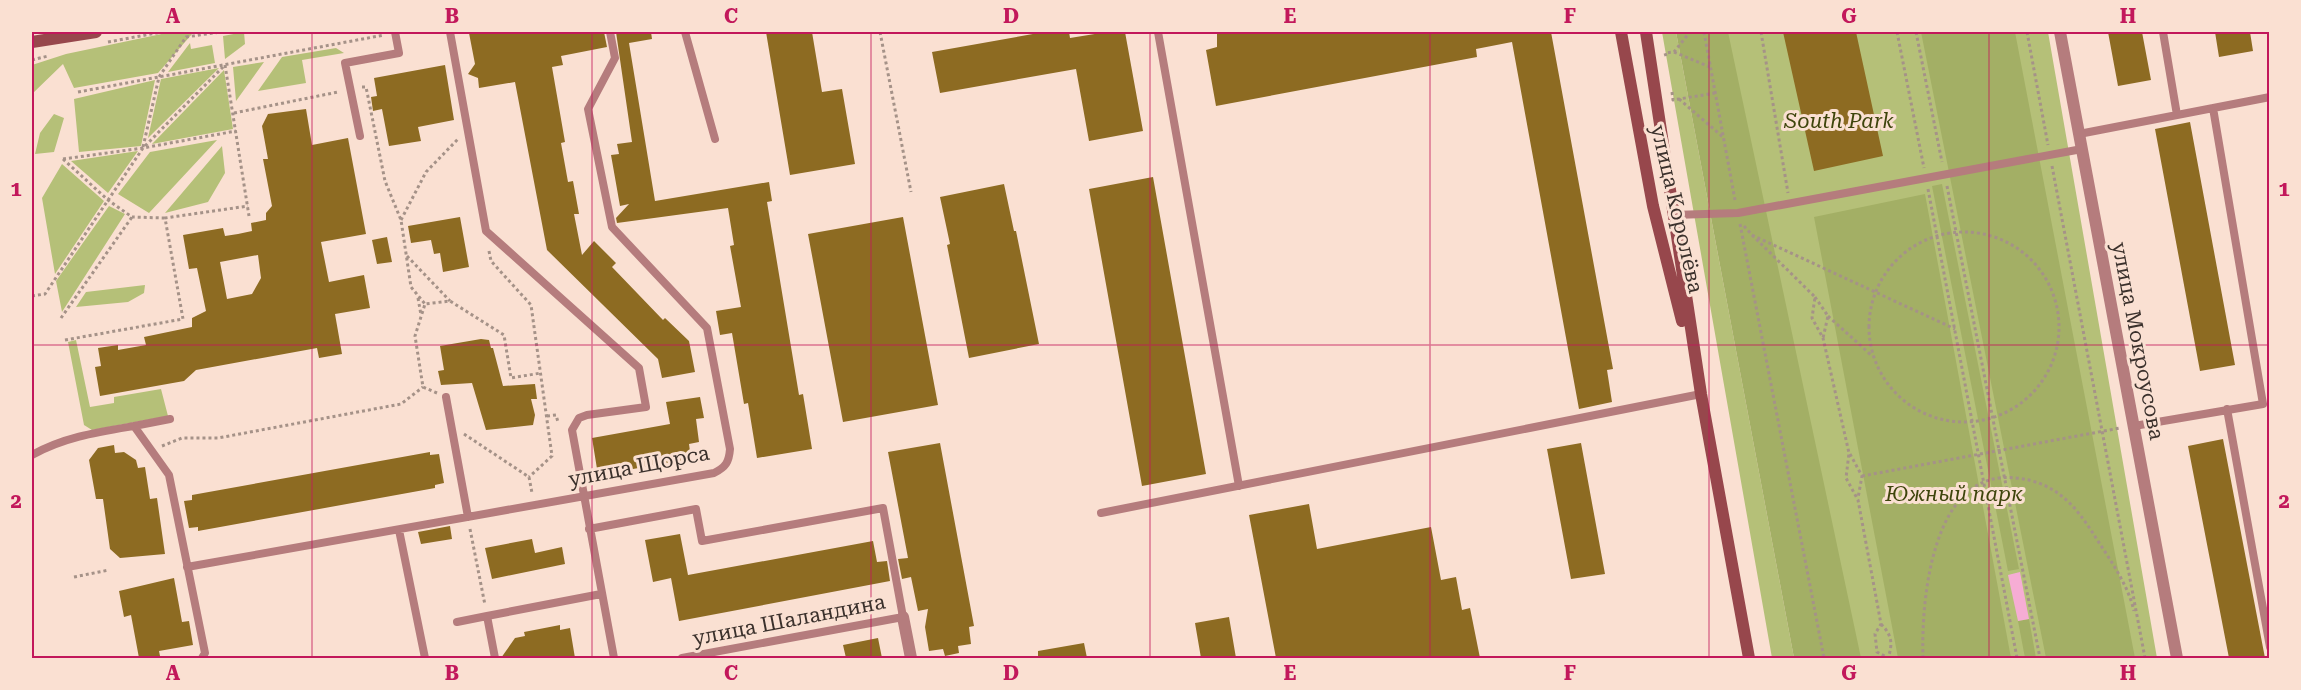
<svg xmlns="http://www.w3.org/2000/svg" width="2301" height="690" font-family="'Roboto Serif',serif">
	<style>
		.green { fill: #b5c078 }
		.forest { fill: #a3af65 }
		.water { fill: #f6add4 }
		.building { fill: #8d6b22; fill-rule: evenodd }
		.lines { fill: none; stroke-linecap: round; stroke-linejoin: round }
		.path { stroke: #a59288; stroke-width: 3; stroke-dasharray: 3 3; stroke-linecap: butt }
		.lane { stroke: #b57c7d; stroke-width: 8 }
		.street { stroke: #b57c7d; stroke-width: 12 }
		.secondary { stroke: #97474c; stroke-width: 12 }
		.grid { fill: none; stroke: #c2185b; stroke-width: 1.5; stroke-opacity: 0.55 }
		.labels { text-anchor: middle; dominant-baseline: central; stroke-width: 6; stroke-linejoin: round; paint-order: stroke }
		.park-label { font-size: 21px; font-style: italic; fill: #3e450c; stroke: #fae0d2 }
		.street-label { font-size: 21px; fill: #3b312c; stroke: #fae0d2 }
		.neatline { fill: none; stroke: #c2185b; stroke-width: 2 }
		.grid-label { font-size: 20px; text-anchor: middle; font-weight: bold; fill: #c2185b }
	</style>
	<rect width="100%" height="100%" fill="#fae0d2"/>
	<path class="green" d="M171,32h35l-14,2 -34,39 -84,15 -11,-24 -31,30v-29l34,-11z
		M244,32l1,12 -20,15 -2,-23z
		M1662,32h14l118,626h-22z
		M1703,32h345l109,626h-334z
		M190,43l1,6 21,-4 3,18 -47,9z
		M336,48l8,5 -42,7 4,23 -48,8 24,-34z
		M264,62l-28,39 -3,-34z
		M219,68l-71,70 13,-59z
		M224,70l9,59 -81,15z
		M155,80l-14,66 -62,6 -5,-53z
		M54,114l10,4 -10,34 -19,2 5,-21z
		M217,140l-68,73 -31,-19 32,-42z
		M222,146l3,27 -17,29 -43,11z
		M138,151l-30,42 -37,-32z
		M62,164l42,37 -49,73 -13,-76z
		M109,206l16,8 -63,98 -6,-31z
		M145,285l-1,8 -16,9 -52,5 10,-15z
		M76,340l14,67 24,-4v-6l47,-8 7,27 -76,14 -8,-5 -16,-83z"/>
	<path class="forest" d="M1676,32h52l133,626h-67z
		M1921,32h94l120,626h-89z
		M1942,184l77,385 -11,2 -76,-385z
		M1925,194l86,464h-113l-84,-441z
		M2029,619l7,39h-11l-7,-37z"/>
	<path class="water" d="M2020,572l9,47 -11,2 -10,-46z"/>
	<path class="building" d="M478,32h126l3,15 -46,9 2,9 -11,2 13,75 -4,1 7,39 5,-1 6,33h-5l8,41 12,-14 22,22 -4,4 51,53 2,-2 24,23 6,31 -33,6 -4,-19 -111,-109 -32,-168 -36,6 -1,-10 -10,-4 7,-10 -6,-31z
		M616,32h35l1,7 -23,4 26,158 114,-19 3,19 -5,1 32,193 4,-1 9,55 -55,9 -9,-55 -4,1 -12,-71 -12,2 -4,-24 25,-4 -11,-61 4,-1 -6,-37 -111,15 -1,-5 13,-14 -9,2 -9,-51 8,-1 -2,-10 15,-2z
		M766,32h46l10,60 20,-3 13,75 -65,11z
		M1044,32h25l1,6 37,-6h18l18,99 -54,10 -13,-72 -136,24 -8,-41z
		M1217,32h334l62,337 -6,1 5,32 -33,7 -67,-367 -36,7 1,8 -261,49 -10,-56 11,-3z
		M1783,32h73l27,124 -69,15z
		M2108,32h34l9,48 -33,6z
		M2215,32h35l3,19 -34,6z
		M445,65l9,55 -36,7 3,14 -32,5 -7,-37 -9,2 -2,-14 6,-1 -3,-18z
		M306,109l6,36 36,-7 18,96 -45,8 8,40 35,-7 6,33 -35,6 7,40 -23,4 -2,-10 -121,22 -12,11 -84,15 -5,-29 6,-1 -3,-18 20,-3v5l28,-5 -2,-8 48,-10v-9l14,-7 -9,-43 -8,1 -6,-34 40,-7 2,8 13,-2 14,-3 -1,-8 15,-3v-7l6,-7 -9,-47h5l-6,-33 6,-12zM258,255l3,23 -9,16 -25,5 -7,-37z
		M2190,122l45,243 -35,6 -45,-242z
		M1153,177l53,297 -64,12 -53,-297z
		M1004,184l10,47h2l23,113 -70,14 -22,-113 3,-1 -10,-47z
		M460,217l9,50 -26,5 -3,-19 -6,1 -3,-14 -20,3 -3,-17z
		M903,217l35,188 -95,17 -35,-188z
		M387,237l5,25 -15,2 -5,-24z
		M481,339l8,1 2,8h2l10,38 32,-2 2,15h-6l4,16 -2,10 -47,5 -14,-47 -31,2 -3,-14 6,-1 -4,-24z
		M700,397l4,21 -8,1 3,23 -10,2 2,15 -93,16 -6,-37 78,-14 -4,-22z
		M2223,439l42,219h-36l-41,-212z
		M940,443l34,183 -5,1 2,17 -13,2 1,7 -14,3 -2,-7 -14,2 -4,-24 3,-18 -10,2 -7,-34 -9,2 -4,-20 10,-1 -20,-106z
		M1581,443l24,131 -34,5 -24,-130z
		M114,445l1,8 9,-1 12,8 2,8 7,-1 5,32 7,-1 8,56 -45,4 -10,-9 -7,-50h-7l-7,-39 9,-12z
		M430,452v3l9,-1 5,29 -9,2v3l-237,43v-4l-9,1 -5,-27 8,-1v-5z
		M1309,504l8,45 114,-22 10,53 15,-3 6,33 8,-2 10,50h-204l-27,-143z
		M450,526l2,13 -31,5 -3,-12z
		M680,534l8,41 185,-34 4,21 10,-1 3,20 -211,40 -8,-43 -18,4 -8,-42z
		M532,539l3,14 27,-6 3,17 -73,15 -7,-31z
		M174,578l8,44 7,-1 4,24 -34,6 1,5 -21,2 -8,-43 -7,2 -5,-26z
		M1229,617l7,41h-35l-6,-35z
		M560,625v5l10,-2 5,30h-74l14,-20 10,-2 -1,-4z
		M878,638l4,20h-36l-3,-13z
		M1084,643l3,15h-49v-7z"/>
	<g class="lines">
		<path class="path" d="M880,32l31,160
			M1704,32l31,168
			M1761,32l27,161
			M1897,32l27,136
			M1916,32l26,130
			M2027,32l21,113
			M108,42l54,-10
			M1674,52l36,15
			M1666,56l-1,-3 9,-1 16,-20
			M32,60l16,-4
			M225,65l24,151
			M362,87h4l19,94 16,39 10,67 14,17
			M78,92l306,-57
			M1672,92l1,8 42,-7
			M1679,99l44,38
			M234,113l104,-21
			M143,147l16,-70 27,-40 34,-5
			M63,159l80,-11 93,-17
			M63,159l45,41 24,17 33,1
			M2052,166l93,492
			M1947,186l93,472
			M1928,189l89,469
			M401,220l25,-48 32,-33
			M1740,224l84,434
			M1744,226l8,9 203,94
			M1869 327a95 95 0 1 1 190 0a95 95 0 1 1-190 0Z
			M1752,235l63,62 -3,21 11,20 26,115 -3,25 12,22 23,124 -6,10 2,18 11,6
			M489,251l2,10 40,44 21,151 -23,21
			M407,256l43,45
			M32,296l13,-2 98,-146 81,-82
			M1815,297l13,19 -5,22
			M418,298l3,17
			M1828,316l43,39
			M61,318l71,-101
			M65,340l118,-21 -18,-101 83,-12
			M437,393l-14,-6 -8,-51 10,-32 25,-3 54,34 7,43 30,-5
			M547,416l9,-1 2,7
			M464,434l65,43 3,16
			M162,446l20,-8h36l183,-34 22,-17
			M1850,454l12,22 -4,22
			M1862,476l258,-48
			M470,529l15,76
			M74,577l35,-7
			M1881,624c11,11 12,20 7,34
			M1923,658c-2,-58 9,-190 93,-180 40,4 60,28 80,60 15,23 32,47 38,73"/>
		<path class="lane" d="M450,32l36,199 153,137 7,39 -59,8 -8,3 -7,12 42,228
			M685,32l30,107
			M1158,32l81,454
			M2163,32l14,83
			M2079,134l191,-37
			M360,136l-15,-73 54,-10 -4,-21
			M1673,215l65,-2 344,-64
			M446,397l22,120
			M2227,409l43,238
			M134,426l36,-7
			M2134,426l129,-22 -50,-296
			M32,455c32,-18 66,-23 102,-29l35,49 36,178 -3,5
			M1101,513l600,-119
			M589,529l107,-20 6,32 181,-33 20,109 -221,41
			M399,530l26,128
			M187,567l527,-94c12,-6 15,-11 16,-24l-23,-121 -95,-101 -24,-118 27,-51 -5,-26
			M457,622l30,-6
			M495,658l-8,-42 114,-22"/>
		<path class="street" d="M2060,32l117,626
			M903,617l8,41"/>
		<path class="secondary" d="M1621,32l32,174 29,115
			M1646,32l55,362 48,264
			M32,42l64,-10"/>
	</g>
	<path class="grid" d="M312,32v626M592,32v626M871,32v626M1150,32v626M1430,32v626M1709,32v626M1989,32v626M32,345h2238"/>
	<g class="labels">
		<g class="park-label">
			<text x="1839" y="121">South Park</text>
			<text x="1954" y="494">Южный парк</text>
		</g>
		<g class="street-label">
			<text transform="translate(1677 209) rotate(77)">улица Королёва</text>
			<text transform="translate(2138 341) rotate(79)">улица Мокроусова</text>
			<text transform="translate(639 466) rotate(-11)">улица Щорса</text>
			<text transform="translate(789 620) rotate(-11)">улица Шаландина</text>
		</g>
	</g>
	<rect width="2301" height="690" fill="none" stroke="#fae0d2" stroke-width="66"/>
	<rect x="33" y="33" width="2235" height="624" class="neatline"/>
	<g class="grid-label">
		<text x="173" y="23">A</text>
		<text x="452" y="23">B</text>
		<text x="731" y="23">C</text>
		<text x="1011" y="23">D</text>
		<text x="1290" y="23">E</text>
		<text x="1570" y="23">F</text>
		<text x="1849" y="23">G</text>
		<text x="2128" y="23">H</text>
		<text x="16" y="196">1</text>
		<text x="2284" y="196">1</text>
		<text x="16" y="508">2</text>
		<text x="2284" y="508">2</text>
		<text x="173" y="680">A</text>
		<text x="452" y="680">B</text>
		<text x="731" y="680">C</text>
		<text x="1011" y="680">D</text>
		<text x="1290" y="680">E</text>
		<text x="1570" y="680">F</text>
		<text x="1849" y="680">G</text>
		<text x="2128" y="680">H</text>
	</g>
</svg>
